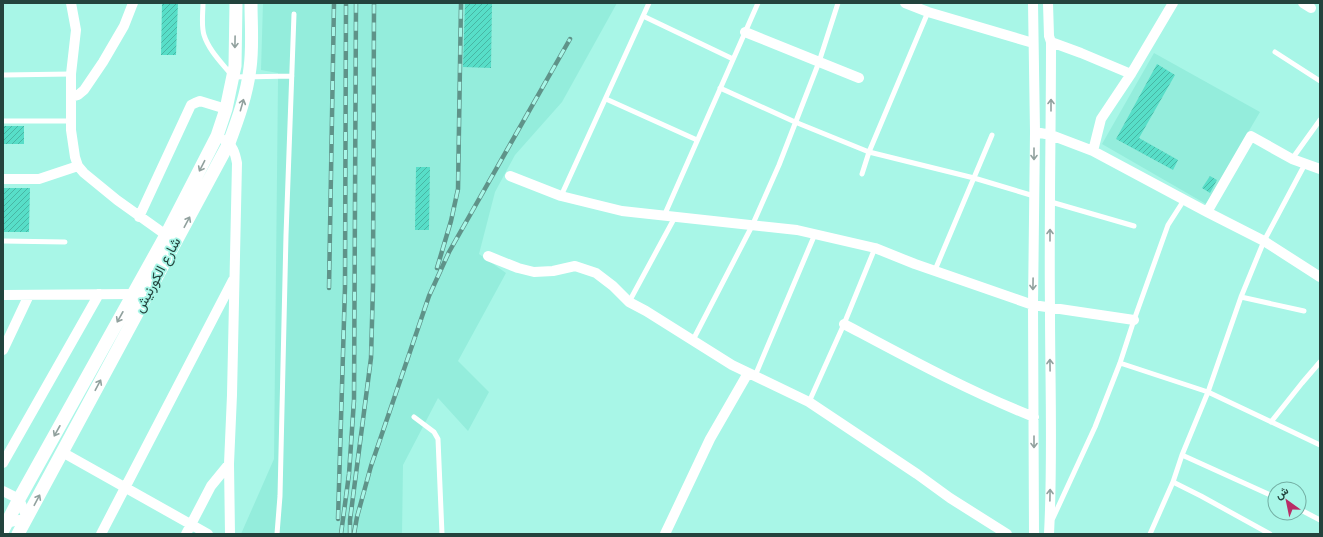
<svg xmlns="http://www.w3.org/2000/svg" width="1323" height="537" font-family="Montserrat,Vazirmatn,sans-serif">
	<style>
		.built { fill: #94eddc }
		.building { fill: url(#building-hatch) }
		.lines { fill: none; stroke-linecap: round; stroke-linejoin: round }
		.service { stroke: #fff; stroke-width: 5 }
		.minor { stroke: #fff; stroke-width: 10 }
		.tertiary { stroke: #fff; stroke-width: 13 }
		.rail-casing { stroke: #5f9389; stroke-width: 4.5 }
		.rail { stroke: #a8f6e7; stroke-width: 3; stroke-dasharray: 9; stroke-linecap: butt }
		.oneway { stroke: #91a19e }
		.labels { text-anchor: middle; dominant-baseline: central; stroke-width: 3.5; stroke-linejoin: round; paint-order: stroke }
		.street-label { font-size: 14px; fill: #23433d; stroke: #a8f6e7 }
	</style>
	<defs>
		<pattern id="building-hatch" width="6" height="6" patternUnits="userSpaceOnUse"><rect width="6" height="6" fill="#57dec8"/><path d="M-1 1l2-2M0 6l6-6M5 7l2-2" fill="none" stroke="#48b6a4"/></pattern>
	</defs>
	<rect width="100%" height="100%" fill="#a8f6e7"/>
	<path class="built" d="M263,3h354l-55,99 -47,53 -20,37 -16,62 27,19 -48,88 31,31 -21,39 -30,-33 -35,67 -1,69h-161l33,-75 4,-378v-8l-17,-3z
		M1154,53l106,59 -54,92 -104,-60z"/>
	<path class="building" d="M162,3h16l-2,52h-15z
		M465,3h27l-1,65 -28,-1z
		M1157,64l18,11 -36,63 39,22 -5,10 -57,-31z
		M3,126h21v18h-21z
		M416,167h14l-1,63h-14z
		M1210,176l7,4 -7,13 -8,-5z
		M3,188h27l-1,44h-26z"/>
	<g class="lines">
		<path class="service" d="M203,3c0,10 -2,22 1,32 5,16 19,29 29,42l59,-1
			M643,16l90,43
			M1275,52l45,29
			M3,75l68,-1
			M720,88l75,34 74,30 105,26 60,18
			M606,99l91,41
			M3,121h68
			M1292,159l28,-39
			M862,174l7,-22 59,-140
			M561,196l88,-193
			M1051,202l83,24
			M664,216l94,-213
			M3,241l62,1
			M935,270l57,-135
			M1241,297l63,14
			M629,302l46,-85
			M693,340l59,-114 27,-61 40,-103 19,-59
			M1120,363l88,29 112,53
			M755,376l60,-142
			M809,402l35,-78 31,-76
			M414,417l20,15 4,7 4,95
			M1271,422l31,-39 18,-21
			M1182,455l93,42
			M1173,482l28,14 69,38
			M1299,509l21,11
			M1053,518l42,-91 25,-64 14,-43 34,-95 16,-25
			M277,534l3,-38 6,-261 8,-221
			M1150,534l23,-52 9,-27 26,-63 33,-95 23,-56 41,-77"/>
		<path class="minor" d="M71,3l5,27 -5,44v56l4,27 3,9 6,7 33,27 49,35
			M905,3l23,9 105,31
			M1033,3l2,129 -2,173 1,229
			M1048,3l1,33 2,6c0,89 -2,178 -1,267 0,75 3,150 -1,225
			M1303,3l8,5
			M745,32l114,46
			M1051,42l30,11 50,21 -30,45 -8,32
			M1131,74l42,-71
			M71,97l7,-2 6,-5 19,-28 21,-36 9,-23
			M1035,132l16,3 42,16 114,61 57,29 56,36
			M224,140c9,5 11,13 13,23l-5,232 -3,69 1,70
			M510,176l51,20 61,15 175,19 78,18 40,16 118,41 101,15
			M3,179h36l39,-13
			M1207,212l44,-76 41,23 28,10
			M139,217l52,-112 4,-2 5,-2 26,8
			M488,256l30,12 16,4 19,-1 22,-5 21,7 17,13 16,16 17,9 86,54 77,37 108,72 33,24 57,36
			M3,295l130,-1
			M844,324c62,33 124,67 190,93
			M3,350l26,-55
			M62,452l146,82
			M3,463l96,-169
			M3,491l16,8 8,19 -20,5 -4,-2
			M101,534l132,-254
			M186,534l25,-48 18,-22
			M665,534l45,-95 38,-66"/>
		<path class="tertiary" d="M3,530l16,-31 147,-264 51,-99 9,-27 9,-43 1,-63
			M18,534l211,-391c9,-24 18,-49 21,-75 3,-21 1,-44 1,-65"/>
		<g class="rail-casing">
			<path id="rail" d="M437,268l14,-47 7,-32 3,-186
				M329,288l5,-285
				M338,519l7,-232 1,-284
				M341,534l8,-60 5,-74 2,-397
				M350,534v-14l21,-162 2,-72 1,-283
				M354,534l3,-17 14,-51 58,-170 20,-44 121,-213"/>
		</g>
		<use href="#rail" class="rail"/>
	</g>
	<defs><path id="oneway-shaft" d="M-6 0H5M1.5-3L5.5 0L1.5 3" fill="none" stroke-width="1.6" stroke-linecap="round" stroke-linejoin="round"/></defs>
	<g class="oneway">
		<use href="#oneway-shaft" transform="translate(235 42) rotate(91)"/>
		<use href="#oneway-shaft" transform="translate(242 105) rotate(-74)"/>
		<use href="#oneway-shaft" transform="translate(1051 105) rotate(-90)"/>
		<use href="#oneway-shaft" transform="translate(1034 154) rotate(90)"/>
		<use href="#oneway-shaft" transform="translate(202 166) rotate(117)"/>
		<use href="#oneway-shaft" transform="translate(187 222) rotate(-62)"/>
		<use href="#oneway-shaft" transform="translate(1050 235) rotate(-90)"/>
		<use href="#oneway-shaft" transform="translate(1033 284) rotate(91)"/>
		<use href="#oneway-shaft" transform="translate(120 317) rotate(119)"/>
		<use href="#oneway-shaft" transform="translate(1050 365) rotate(-91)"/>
		<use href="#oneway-shaft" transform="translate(98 385) rotate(-62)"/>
		<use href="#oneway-shaft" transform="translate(57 431) rotate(119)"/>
		<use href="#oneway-shaft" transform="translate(1034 442) rotate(90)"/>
		<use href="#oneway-shaft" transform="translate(1050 495) rotate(-89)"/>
		<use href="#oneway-shaft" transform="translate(37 500) rotate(-62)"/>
	</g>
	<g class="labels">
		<g class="street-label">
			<text transform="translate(157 275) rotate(-62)">شارع الكورنيش</text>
		</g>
	</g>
	<rect width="1323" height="537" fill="none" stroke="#23433d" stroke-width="8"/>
	<g transform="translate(1287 501) rotate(327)"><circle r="19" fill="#a8f6e7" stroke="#73aea3"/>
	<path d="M0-3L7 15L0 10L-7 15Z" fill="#b82d66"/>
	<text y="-6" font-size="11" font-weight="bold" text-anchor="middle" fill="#23433d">ش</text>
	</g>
</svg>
